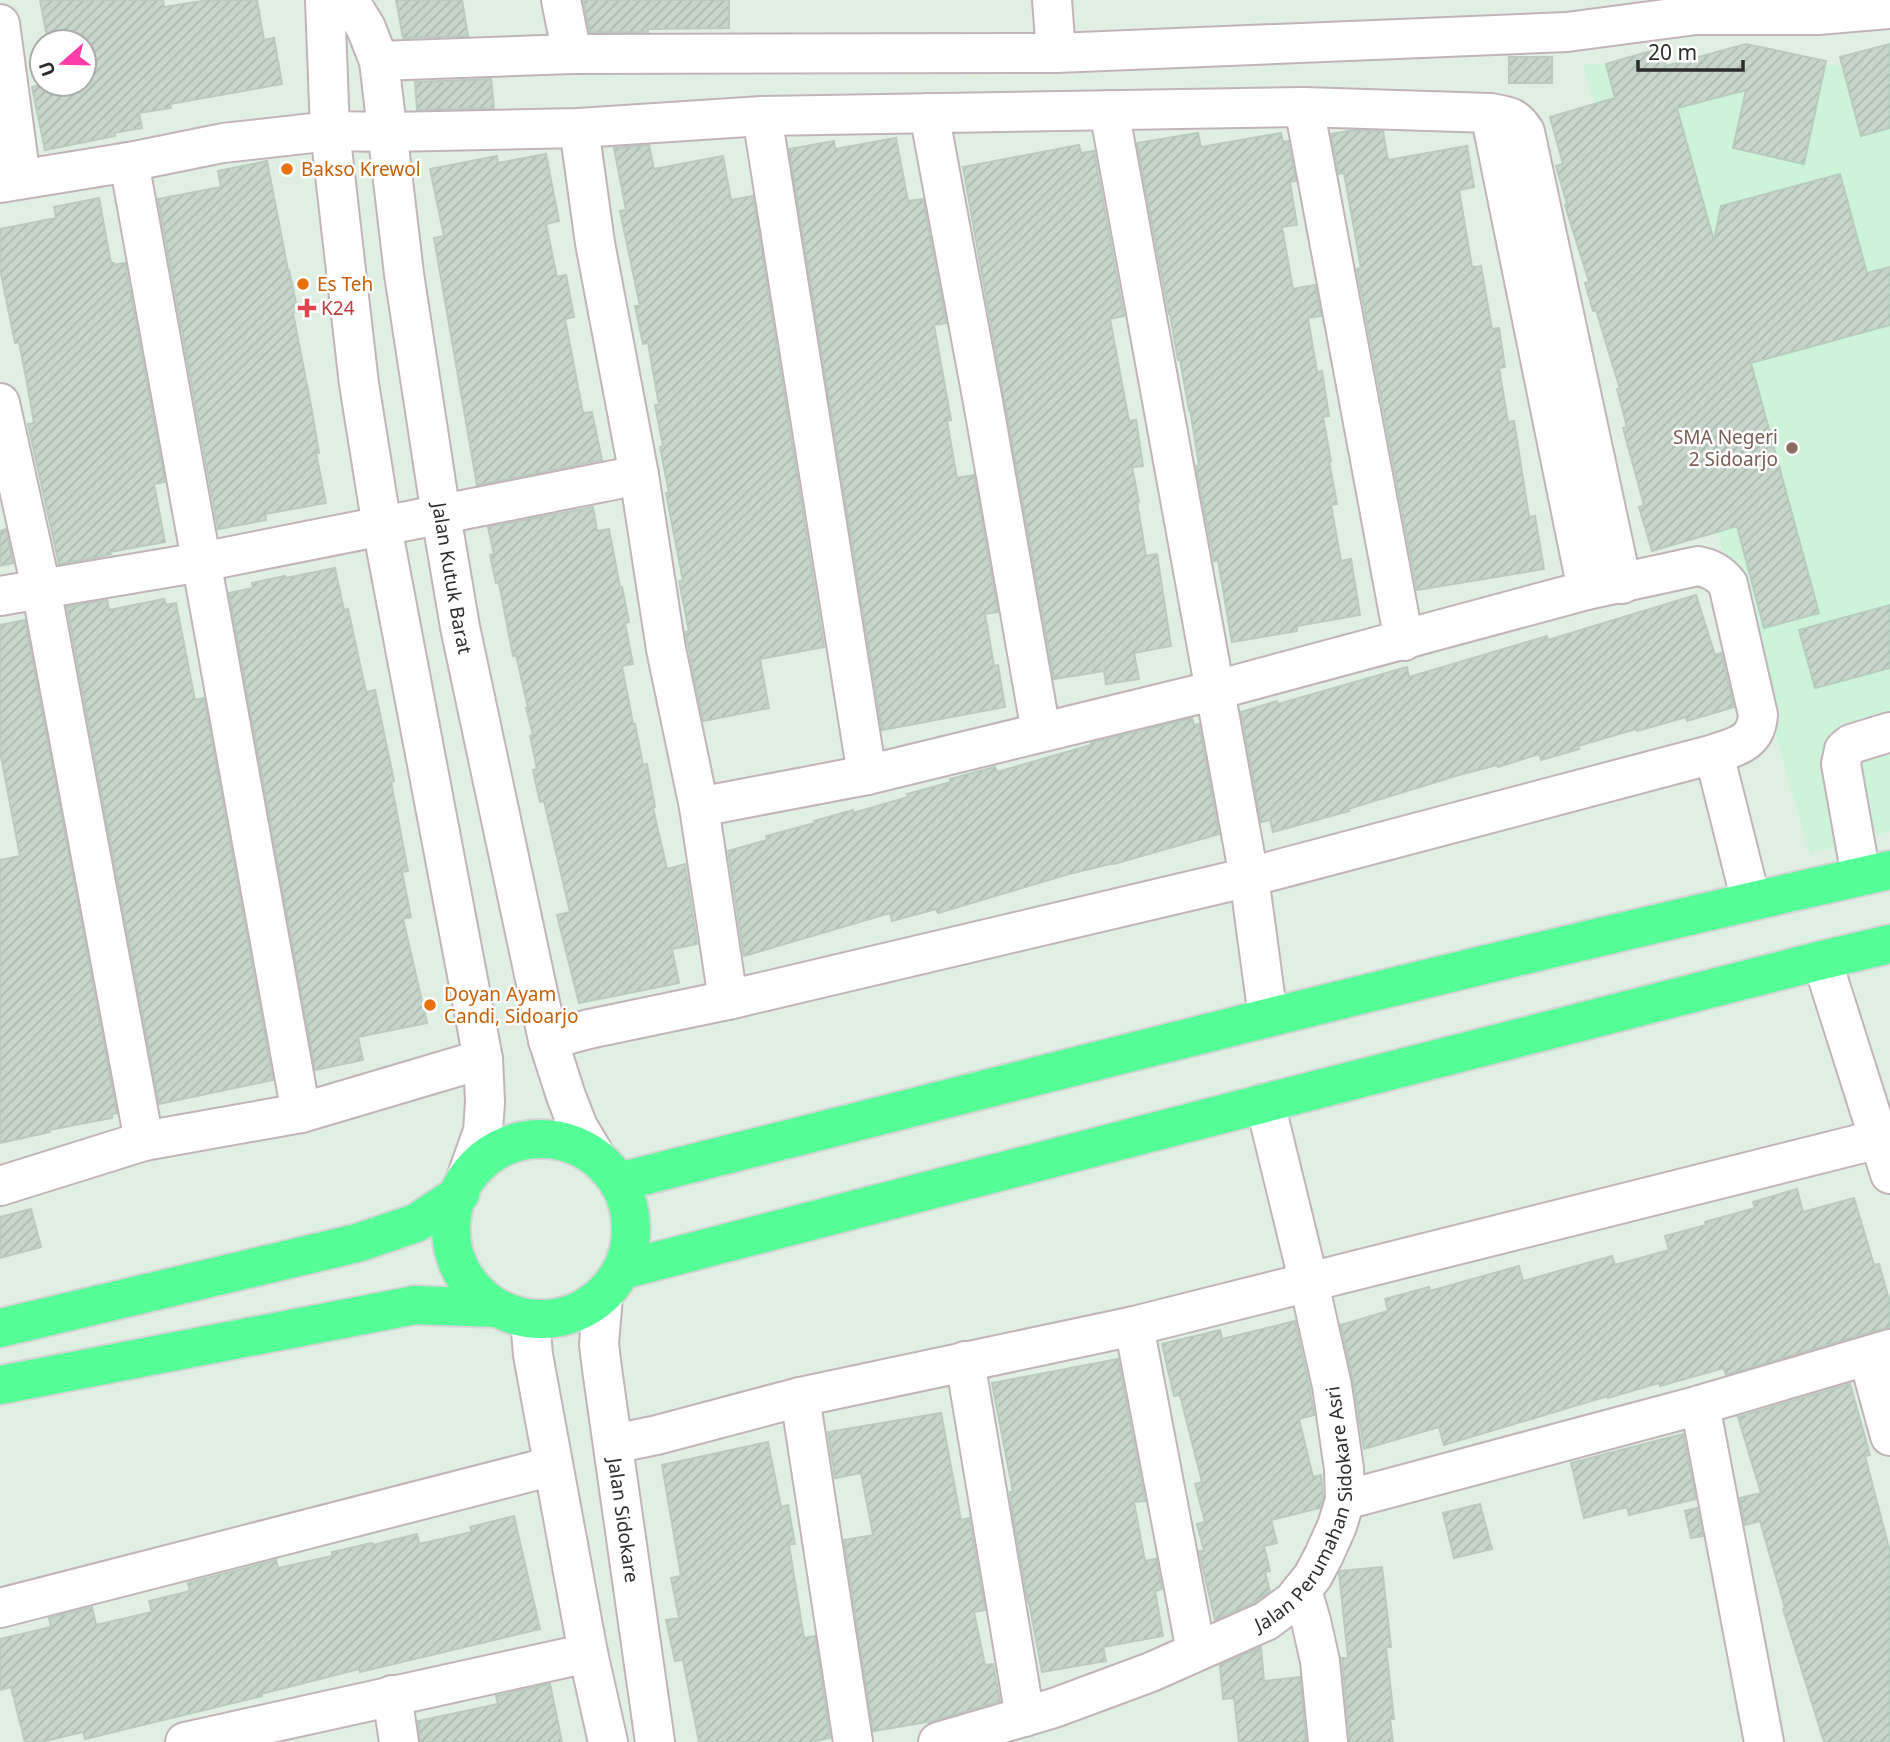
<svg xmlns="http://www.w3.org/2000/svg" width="1890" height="1742" font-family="'Noto Sans',sans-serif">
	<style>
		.education { fill: #cdf3d8 }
		.building { fill: url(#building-hatch); stroke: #b8ccbd; stroke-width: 2 }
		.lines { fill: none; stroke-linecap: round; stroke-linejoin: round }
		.minor-casing { stroke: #c2b3bb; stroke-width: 42 }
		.major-casing { stroke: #d5d5d5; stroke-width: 42 }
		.minor { stroke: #fff; stroke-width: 38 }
		.major { stroke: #55ff98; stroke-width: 38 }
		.food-dot { fill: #e8710a; stroke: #fff; stroke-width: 2.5 }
		.health-dot { fill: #e0444e; stroke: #fff; stroke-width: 2.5 }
		.education-dot { fill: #8d6e63; stroke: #fff; stroke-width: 2.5 }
		.labels { text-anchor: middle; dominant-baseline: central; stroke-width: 5; stroke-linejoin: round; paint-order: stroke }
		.food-label { font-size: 19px; fill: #c56008; stroke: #fff; text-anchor: start }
		.health-label { font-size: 19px; fill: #be3a42; stroke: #fff; text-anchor: start }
		.education-label { font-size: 19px; fill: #785e54; stroke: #fff; text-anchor: end }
		.street-label { font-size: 19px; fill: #2d2d2d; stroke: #fff }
	</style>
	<defs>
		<pattern id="building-hatch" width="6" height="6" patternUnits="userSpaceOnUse" patternTransform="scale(1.75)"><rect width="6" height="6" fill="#c7d6ca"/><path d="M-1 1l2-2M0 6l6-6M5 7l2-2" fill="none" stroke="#abb8ae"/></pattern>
	</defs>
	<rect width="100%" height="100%" fill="#dff0e2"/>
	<path class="education" d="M1583,64l307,1v766l-80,23z"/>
	<path class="building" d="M40,0h123l1,7 44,-7h49l7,40 10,-2 8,46 -112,20 1,4 -32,5 3,15 -28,5 1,3 -70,14 -13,-63 11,-3h41v-42h-36z
		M396,0h66l6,36 -65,2z
		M583,0h146v28l-81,1v3h-58z
		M1746,44l80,17 -22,103 -71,-16 13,-58 -69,18 37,133 7,-35 119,-32 27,99 23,-6v58l-139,38 68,250 -55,15 -27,-102 -85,25 -13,-44 5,-2 -21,-77 4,-1 -10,-38h3l-24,-79 -3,1 -8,-28 4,-1 -24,-77 2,-1 -11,-38 7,-2 -13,-47 65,-19 -9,-34 55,-16 5,18z
		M1890,44v84l-29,8 -21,-79z
		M1509,57h43v26h-43z
		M491,79l3,29 -77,2 -2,-28z
		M1354,130l29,1 5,29 79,-14 7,41 -15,3 13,77 9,-1 11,63 7,-1 6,39 -6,1 9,54 6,-1 15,96 6,-1 9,53 -127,21 -60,-321 4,-1 -17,-95 -5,1 -8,-40z
		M1198,133l3,14 80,-14 2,9 5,-1 8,40 -6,1 7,43 -15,2 11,62 22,-4 6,31 -13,2 9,54 5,-1 7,45 -6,1 8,44h-2l8,43 -6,1 10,56 10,-2 9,56 -63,11v5l-65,11 -14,-82 -4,1 -18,-95 3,-1 -9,-56 -1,1 -9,-50h-2l-8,-46h-1l-32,-171z
		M896,138l12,63 15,-2 23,124 -12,2 17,95 -4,1 10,57 17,-3 24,137 -13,2 9,52 4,-1 7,42 -123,23 -93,-581 45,-8 1,8z
		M649,145l5,24 69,-13 8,44 22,-4 71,451 -64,12 9,49 -66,13 -15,-76 -3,-13 4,-1 -10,-50h4l-17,-88h3l-9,-46 3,-1 -8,-41h4l-11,-62 -5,1 -8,-38h5l-20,-95 6,-1 -12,-62z
		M1079,145l2,8 13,-2 30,165 -14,3 19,102 7,-1 7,46 -11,1 7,35h-2l9,54 11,-2 14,92 -37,7 5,26 -33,5 -2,-13 -50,8 -91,-512z
		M546,154l13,67 -13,3 11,53 9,-2 8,42 -9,2 18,94 9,-1 10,48 -125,25 -43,-247 10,-2 -14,-67 67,-13 1,7z
		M267,161l21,109h1l9,42 -5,1 19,98 7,42h-3l10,50 -61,11 1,6 -48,9 -60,-330 63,-12 -3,-16z
		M99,198l12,65h3v2l11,-2 40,219 -11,2 11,58 -55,10 1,2 -12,3 -40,7 -31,-140 6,-1 -7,-40 -8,-41 -4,1 -15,-74v-40l56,-11 -2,-11z
		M593,507l4,24 12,-2 11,58h2l7,35 -4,1 8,41 -11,2 11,58h2l8,41 4,-1 8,43 -2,1 14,61 18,-5 12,80 -25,5 7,34 -100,20 -22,-88 13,-3 -26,-111 -4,1 -7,-32 4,-1 -7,-33 3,-1 -7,-27h2l-12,-53 -3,1 -14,-73h-3l-6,-28 4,-1 -6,-27z
		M6,529l7,34 -13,3v-35z
		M335,568l9,42 4,-1 18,83 9,-2 19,91 -3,1 17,89 -6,1 9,45 -8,2 24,104 -69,14 5,23 -48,10 -86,-477 24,-5 -1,-5 33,-7 1,2z
		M1696,595l19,60 6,-2 13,54 -47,14 -1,-4 -49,14 -1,-2 -58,17 1,3 -38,11 -2,-6 -41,13 -1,-2 -38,10 -111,34 1,2 -76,21 -3,-12 -9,2 -20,-110 36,-11 1,3 129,-37 2,10 138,-41 1,4z
		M164,599l2,6 10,-2 19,97 9,-2 69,382 -114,24 -92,-497 40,-7 2,10z
		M1890,605v63l-75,20 -16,-58z
		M25,620l92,493 -5,1v4l-63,12 1,2 -50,11v-283l20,-4 -20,-105v-126z
		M1192,718l2,7 5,-1 20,110 -105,30v-1l-45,11 -131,39 -2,-4 -44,12 -2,-8 -146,43 -16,-105 39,-11 -1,-4 49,-13 -1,-2 39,-11v3l55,-16 -1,-3 44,-12 -1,-3 45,-12 2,5 94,-27v-2z
		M1797,1189l6,23 51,-14 20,67 5,-1 11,39v25h-6l-158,47 -2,-7 -64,18 -1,-3 -51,15v-2l-164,49 -5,-18 -75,22 -11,-68 -12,-56 47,-14 -3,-12 44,-12 1,4 89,-25 4,15 89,-25 3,9 54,-15 -4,-14 41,-11 -1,-3 50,-14 -2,-6z
		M31,1209l10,38 -41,11v-41z
		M1295,1321l15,69 4,25 -15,4 14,58 8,-2 2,22 -3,11 -49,12 6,23 -13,3 6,25 -5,1 5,19 -15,11 -40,18 -16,-69h5l-7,-27 8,-2 -10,-38 7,-2 -22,-87 -6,1 -12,-52 58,-14 2,9z
		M1118,1359l27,142 -11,1 11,59 11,-2 6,30 -7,2 8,45 -60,11 3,14 -64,11 -13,-70h-1l-16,-92 -2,-18h3l-21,-109z
		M1850,1384l20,71 -5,1 25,96v190h-66l-41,-133 2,-1 -25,-87 -15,4 -5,-27 21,-5 -23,-76z
		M941,1413l20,107 8,-2 16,92 -11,2 11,53 8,-1 7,37 -67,20 -60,10 -29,-191 29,-5 -12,-62 -26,5 -7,-46z
		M1683,1434l13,65 -67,16 -2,-8 -43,11 -13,-55z
		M768,1442l13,65 7,-2 7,39 -6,1 15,93 11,-2 15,102 -20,4h-111l-16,-82 -8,1 -9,-41 13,-2 -8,-40 10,-2 -19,-111z
		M1480,1504l12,45 -38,9 -11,-45z
		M1697,1508l6,28 -12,2 -6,-27z
		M514,1516l26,113 -180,43 -1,-3 -98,25 1,2 -177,43 -2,-7 -42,10h-16l-14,-55 -11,3v-51l51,-12 -2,-9 43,-11 4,18 56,-13 -3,-11 41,-10 -2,-8 54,-14 34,-9 2,8 54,-12v-4l40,-9 1,2 44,-11 2,10 53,-12 -2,-5z
		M1382,1567l9,80h-5l8,72h-4l3,23h-43l-8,-84h6l-9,-85 1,-2z
		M1261,1647l3,34 36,-4 6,65h-67l-5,-44 -11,1 -3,-34z
		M550,1684l12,58h-142l-2,-21 80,-17 -2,-8z"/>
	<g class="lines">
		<g class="minor-casing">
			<g id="minor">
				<path d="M325,0l5,131 29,253 23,143 101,532 2,43 -2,29 -16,45"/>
				<path id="s1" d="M339,0l16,10 11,18 13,33 25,213 37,241 19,112 88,413 18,56 12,31 18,30"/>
				<path d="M561,0l11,54 484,-1 511,-21 129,-17h122l72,-6"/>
				<path d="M1052,0l4,53"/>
				<path d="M0,24l21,155"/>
				<path d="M379,61l193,-7"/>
				<path d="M1304,107l100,534"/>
				<path d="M1109,110l140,767 19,140"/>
				<path d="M929,113l54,289 58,330"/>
				<path d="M1490,113l97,477"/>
				<path d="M762,116l105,659"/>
				<path d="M579,128l16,115 44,232 27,174 33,158 29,193"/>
				<path d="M129,162l172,951"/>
				<path d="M0,183l129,-21 94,-19 107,-12 59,1 190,-4 183,-12 542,-9 186,6c18,3 25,3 35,19l97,452"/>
				<path d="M0,403l41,185 103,553"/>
				<path d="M0,596l201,-34 438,-87"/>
				<path d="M1714,754l37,147"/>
				<path d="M1861,876l-20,-112 3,-14 7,-6 39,-12"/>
				<path d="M1822,960l68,214"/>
				<path d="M548,1040l41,-11 139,-29 521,-123 465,-123c23,-8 42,-11 44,-39l-30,-131c-9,-11 -16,-15 -30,-18l-111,24 -371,100 -349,85 -168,32"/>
				<path d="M0,1186l144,-45 157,-28 182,-54"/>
				<path id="s2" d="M603,1296l-4,48 3,25 53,373"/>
				<path d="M530,1319l3,36 55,298 20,89"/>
				<path d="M1134,1326l62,325"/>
				<path d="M1868,1356l22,80"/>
				<path d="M965,1361l60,356"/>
				<path d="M800,1397l53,345"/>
				<path d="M1700,1405l64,337"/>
				<path d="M613,1444l44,-9 143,-38 334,-71 745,-187"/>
				<path d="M1345,1500l355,-95 190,-56"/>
				<path d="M1302,1590l9,31 9,40 8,81"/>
				<path d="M0,1608l553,-142"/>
				<path d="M392,1695l7,47"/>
				<path d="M185,1742l403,-89"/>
				<path id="s3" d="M938,1742l116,-34 97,-36 115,-51 27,-20 20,-25 11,-21 13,-29 8,-26 -1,-31 -12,-83 -23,-103 -44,-180"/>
			</g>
		</g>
		<g class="major-casing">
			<path id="major" d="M451 1229a90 90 0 1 1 180 0a90 90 0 1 1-180 0Z
				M619,1182c423,-107 845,-217 1271,-312
				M622,1270l643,-167 557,-143 68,-16
				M0,1328l357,-85 59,-20 44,-29
				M0,1385l415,-80 82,3"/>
		</g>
		<use href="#minor" class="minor"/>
		<use href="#major" class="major"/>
	</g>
	<g class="food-dot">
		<circle cx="287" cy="169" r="7"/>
		<circle cx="303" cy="284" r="7"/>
		<circle cx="430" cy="1005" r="7"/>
	</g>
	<path class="health-dot" d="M303.5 297.5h7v7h7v7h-7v7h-7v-7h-7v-7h7z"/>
	<circle class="education-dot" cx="1792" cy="448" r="7"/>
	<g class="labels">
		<g class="food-label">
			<text x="301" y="169">Bakso Krewol</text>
			<text x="317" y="284">Es Teh</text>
			<text x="444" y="994">Doyan Ayam<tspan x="444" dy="22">Candi, Sidoarjo</tspan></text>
		</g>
		<g class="health-label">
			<text x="321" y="308">K24</text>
		</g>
		<g class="education-label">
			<text x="1778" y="437">SMA Negeri<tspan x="1778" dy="22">2 Sidoarjo</tspan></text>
		</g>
		<g class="street-label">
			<text stroke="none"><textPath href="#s1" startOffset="598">Jalan Kutuk Barat</textPath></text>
			<text stroke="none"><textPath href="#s3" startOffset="476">Jalan Perumahan Sidokare Asri</textPath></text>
			<text stroke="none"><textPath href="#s2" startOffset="226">Jalan Sidokare</textPath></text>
		</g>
	</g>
	<g transform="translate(63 63) rotate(250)"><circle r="33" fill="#ffffff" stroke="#ababab" stroke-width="2"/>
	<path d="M0-5L12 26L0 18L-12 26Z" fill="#ff3da9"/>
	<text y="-10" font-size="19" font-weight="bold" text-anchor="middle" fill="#2d2d2d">U</text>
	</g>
	<path d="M1638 60v10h105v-10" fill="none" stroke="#2d2d2d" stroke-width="3.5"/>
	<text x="1648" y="60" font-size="21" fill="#2d2d2d" stroke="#ffffff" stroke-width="5" paint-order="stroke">20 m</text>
</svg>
